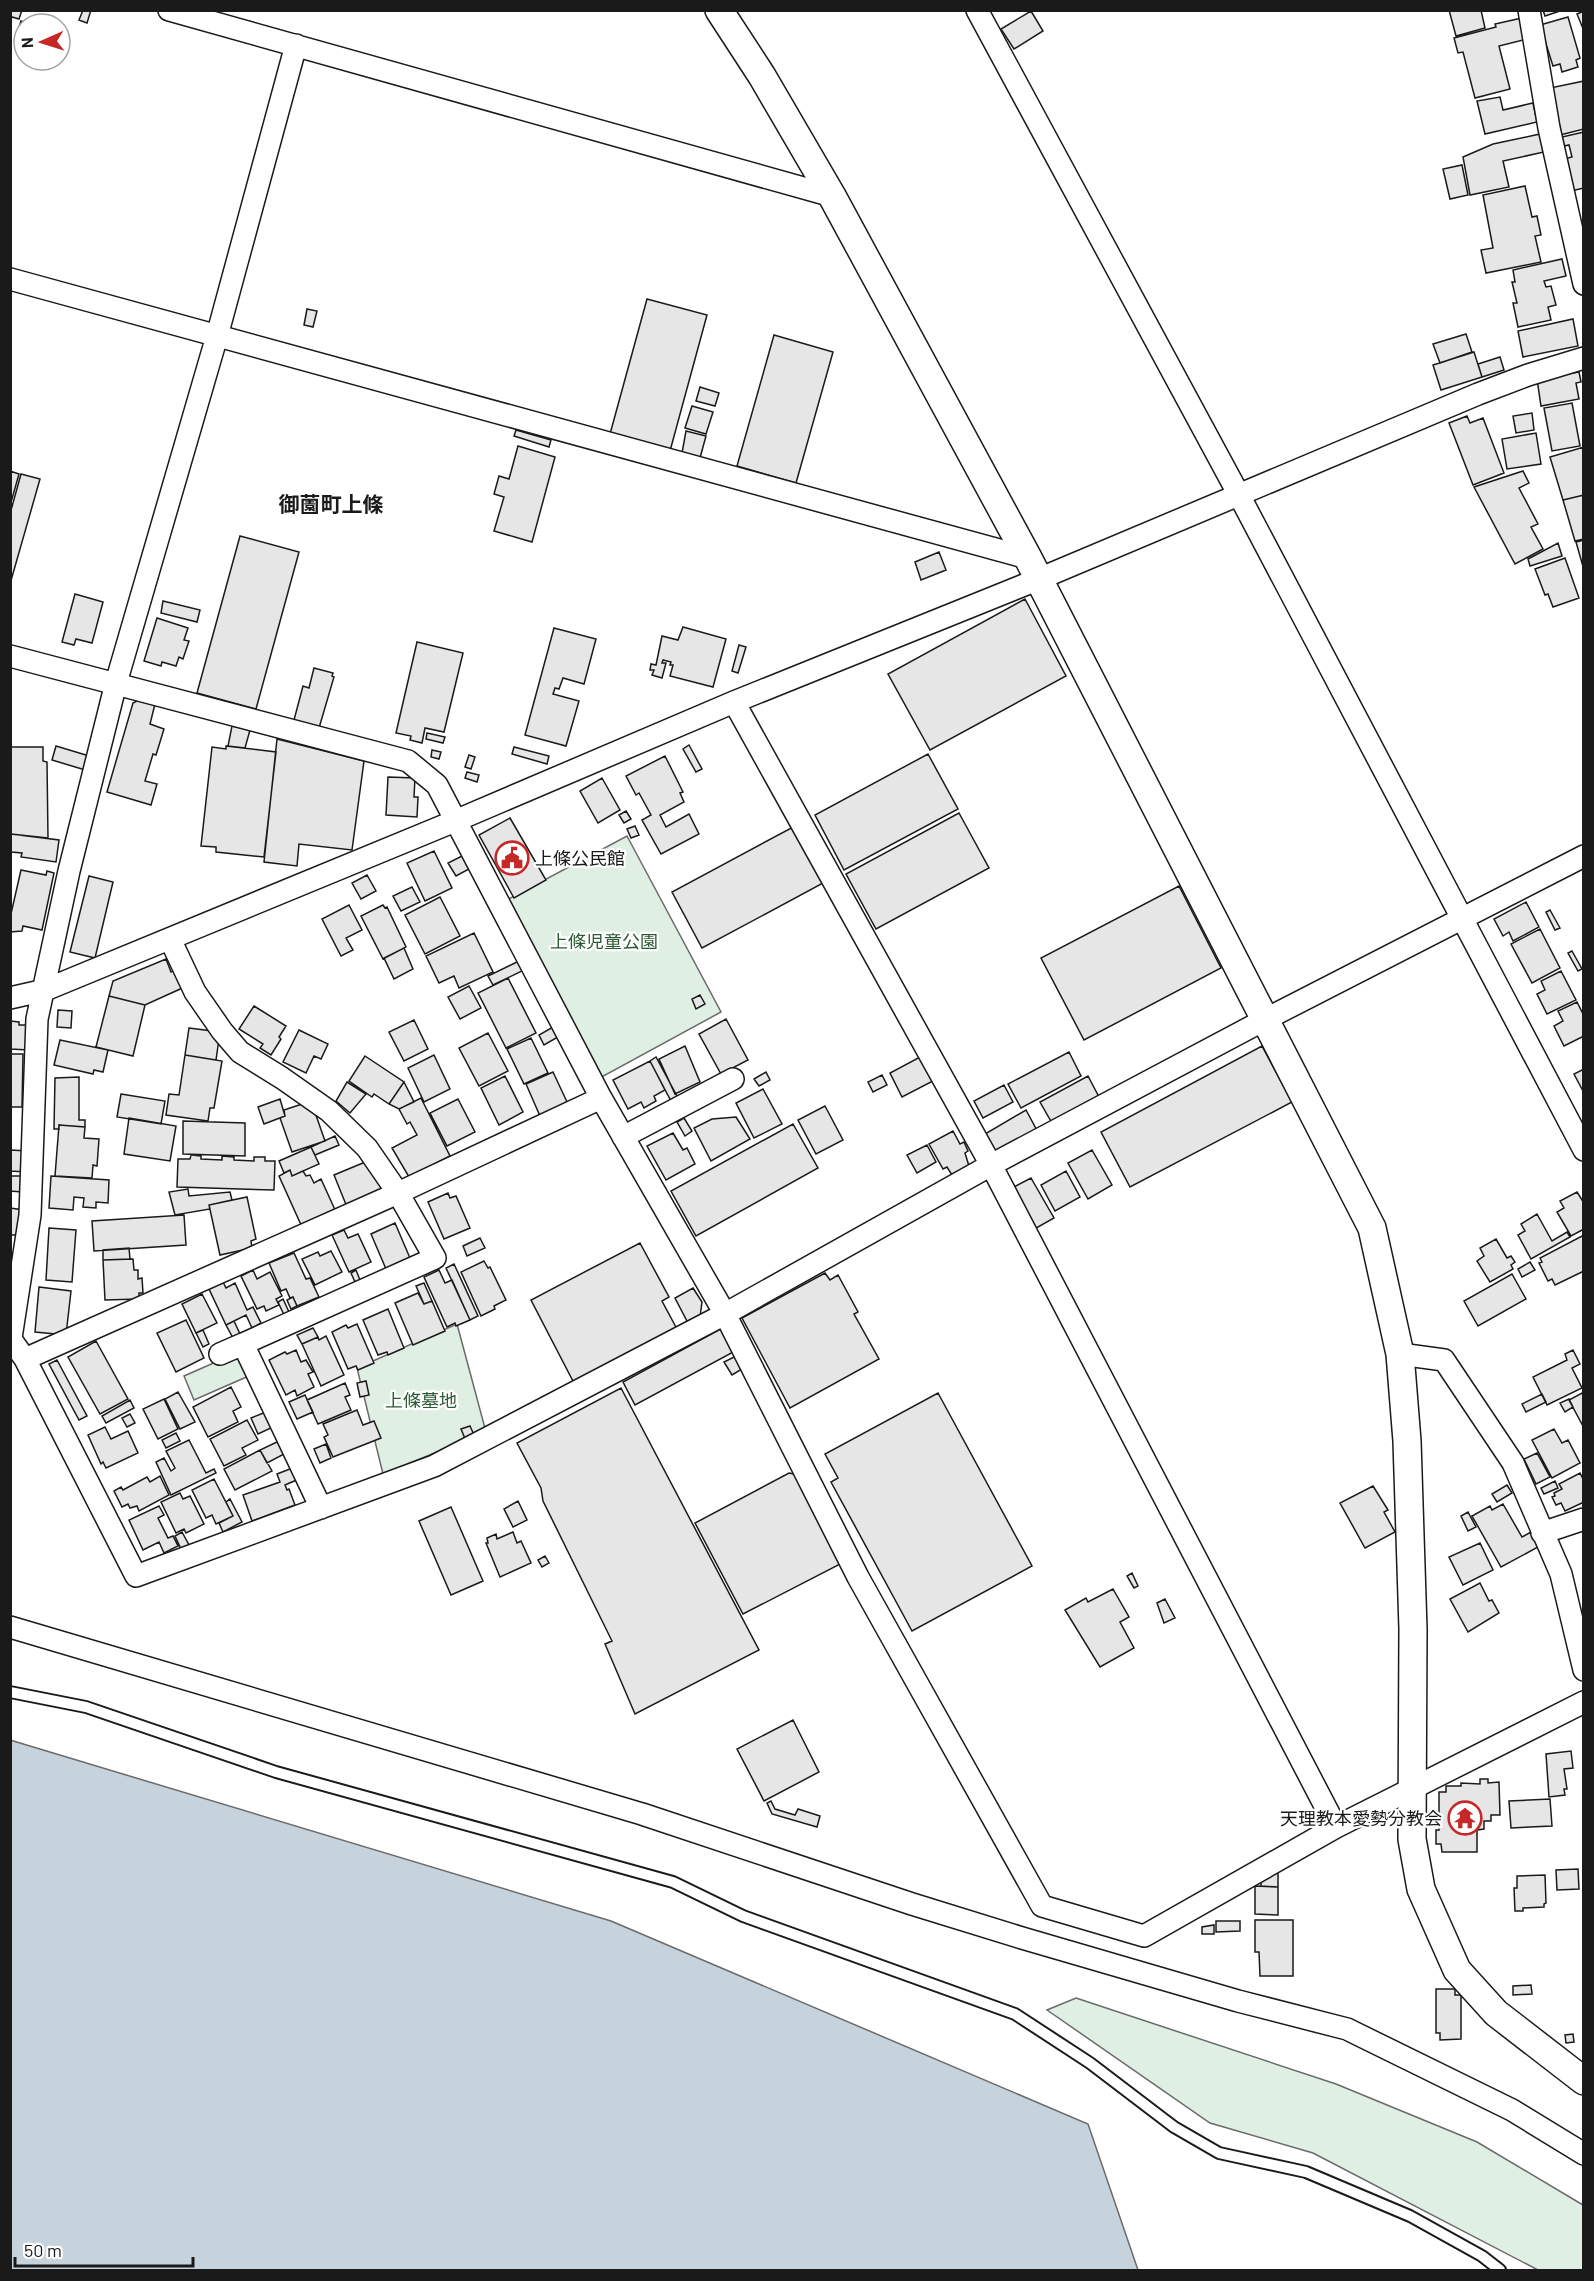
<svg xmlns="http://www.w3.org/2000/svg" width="1594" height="2281" font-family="Barlow,'Noto Sans JP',sans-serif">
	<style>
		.green { fill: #e0efe3; stroke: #6a6a6a; stroke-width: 1.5 }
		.water { fill: #c6d2dc; stroke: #6a6a6a; stroke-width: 1.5 }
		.building { fill: #e6e6e6; stroke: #1a1a1a; stroke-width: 1.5 }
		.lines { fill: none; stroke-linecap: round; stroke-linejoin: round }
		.service-casing { stroke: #1a1a1a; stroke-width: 14 }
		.minor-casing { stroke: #1a1a1a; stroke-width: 24 }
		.tertiary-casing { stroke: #1a1a1a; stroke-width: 30 }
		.service { stroke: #fff; stroke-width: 10 }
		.minor { stroke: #fff; stroke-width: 21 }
		.tertiary { stroke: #fff; stroke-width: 27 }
		.labels { text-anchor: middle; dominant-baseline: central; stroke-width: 4.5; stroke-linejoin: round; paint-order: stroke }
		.poi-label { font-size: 18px; fill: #1a1a1a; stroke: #fff; text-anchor: start }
		.park-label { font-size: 18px; fill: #2b5a34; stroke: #fff }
		.quarter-label { font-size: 21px; font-weight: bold; fill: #1a1a1a; stroke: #fff }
	</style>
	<rect width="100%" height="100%" fill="#fff"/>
	<path class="green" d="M627,836l94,176 -123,67 -95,-177z
		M457,1324l29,108 -103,42 -26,-106z
		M241,1351l10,24 -57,25 -10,-24z
		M1076,1998l260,86 141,58 106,63v65h-45l-225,-117 -103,-30 -163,-113z"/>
	<path class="water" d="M10,1740l601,181 477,203 50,146h-1127z"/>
	<path class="building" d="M10,10h12l-3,9 -7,-2 -2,5z
		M83,10h8l-4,13 -8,-3z
		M1449,10h32l4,18 -29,8z
		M1543,10h20l-18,6z
		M1031,11l12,20 -29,18 -13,-20z
		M1584,11v20l-7,-17z
		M1568,17l12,41 -4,2 2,7 -16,5 -2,-8 -7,2 -13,-41z
		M1522,18l5,21 -28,7 11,43 -35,9 -12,-46 -5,1 -4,-15 42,-11 -1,-3z
		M21,21l9,3h-6v19l-9,-3z
		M1584,81v48l-24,6 -10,-47z
		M1500,97l3,13 30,-7 4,19 -52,12 -8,-33z
		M1584,132v56l-13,3 -7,-32 8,-2 -3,-12 -5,1 -2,-9z
		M1540,134l4,18 -41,9 6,26 -39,8 -7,-38 30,-13z
		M1462,165l6,30 -18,4 -7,-30z
		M1525,186l7,31 5,-1 4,19 -6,1 6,26 -55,11 -5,-23 12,-2 -10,-53z
		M1562,259l4,17 -22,5 2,6 5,-1 5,19 -8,2 3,13 -33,7 -5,-24h4l-5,-21h3l-2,-12z
		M647,299l60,16 -37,136 -60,-17z
		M307,309l10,2 -4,16 -9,-2z
		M1573,319l5,27 -55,11 -5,-26z
		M1466,334l6,18 -32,11 -7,-19z
		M774,335l59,17 -37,131 -59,-17z
		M1474,352l8,25 -41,13 -8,-25z
		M1500,357l4,13 -22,7 -4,-13z
		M1579,372l2,10 -5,1 3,16 -38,7 -4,-27z
		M700,387l19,6 -4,13 -19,-5z
		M1572,403l8,43 -28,5 -8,-43z
		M692,406l21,6 -7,22 -21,-6z
		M1532,413l2,17 -18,3 -3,-17z
		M1467,416l3,7 13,-5 21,55 -31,12 -24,-62z
		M516,430l35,10 -2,7 -35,-11z
		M686,431l20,5 -6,22 -18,-5z
		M1536,433l5,31 -34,5 -5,-30z
		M518,446l37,11 -23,85 -38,-11 10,-34 -10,-3 5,-18 10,3z
		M1584,447v48l-21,5 -13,-43z
		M10,471l9,3 -9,32z
		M1523,471l6,12 -10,5 19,36 -7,3 12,22 -28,15 -41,-77z
		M21,474l19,5 -30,105v-70z
		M1584,495v44l-9,2 -12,-41z
		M240,536l59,16 -43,157 -59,-16z
		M1584,540v30l-8,-28z
		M1558,543l4,13 -32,10 -2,-7z
		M939,552l7,18 -25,10 -6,-18z
		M1565,558l14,40 -26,9 -5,-13 -3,1 -10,-26z
		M75,594l28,8 -11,41 -16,-4 -2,6 -12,-3z
		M1025,599l41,77 -136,74 -42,-76z
		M163,601l37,9 -3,12 -36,-9z
		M157,618l31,10 -4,12 5,1 -6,18 -4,-2 -3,9 -14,-4 -1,4 -17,-5z
		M683,627l43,12 -13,48 -43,-11 3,-11h-3l1,-3 -8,-2 -1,3h4l-4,15 -10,-3 2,-5h-4l1,-6 5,1 6,-29 16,4z
		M554,628l42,11 -12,45 -21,-6 -4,11 -4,-1 -2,6 26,7 -13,45 -41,-11z
		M417,642l46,11 -19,79 -19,-4 -3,15 -12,-3 1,-4 -15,-3z
		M739,645l7,2 -8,26 -6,-2z
		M314,668l19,5 -1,3 2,1 -15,51 -25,-8 9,-34 6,2z
		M139,700l16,4 -5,20 14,5 -8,26 -3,-1 -8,27 12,3 -6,21 -44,-13 26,-89z
		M232,726l18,4 -5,18 -17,-2z
		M427,733l18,4 -2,6 -17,-4z
		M277,739l87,22 -12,89 -53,-6 -2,22 -33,-4z
		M689,745l13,24 -6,3 -13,-23z
		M56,746l40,12 -4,14 -40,-12z
		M226,746l50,6 -12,105 -48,-5v-5l-15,-1 11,-99 14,2z
		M10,747h33v14l4,1 1,76 -37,-4z
		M514,747l35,9 -2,8 -35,-10z
		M432,750l9,2 -2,7 -8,-2z
		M928,754l30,55 -114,61 -29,-55z
		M469,755l6,2 -4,12 -6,-2z
		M665,756l18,36 -3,1 4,9 -24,13 6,12 23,-13 10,20 -38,20 -19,-34 9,-5 -12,-22 -3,2 -10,-19z
		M467,772l12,3 -2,7 -12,-4z
		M388,777l27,1 -1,19h4l-1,20 -31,-2z
		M602,778l18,32 -22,13 -18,-32z
		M626,811l5,8 -7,4 -5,-8z
		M959,813l30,55 -113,61 -30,-55z
		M510,818l36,62 -32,18 -35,-63z
		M635,826l4,9 -8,3 -4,-9z
		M795,826l30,56 -123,66 -30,-56z
		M11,834l48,6 -3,22 -35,-5 1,-4 -11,-1z
		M434,851l18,37 -27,13 -18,-38z
		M462,856l7,13 -13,7 -8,-13z
		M21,870l25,5 1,-4 7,2 -12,57 -19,-4 -1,5 -12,1v-14z
		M367,875l9,16 -15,8 -9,-16z
		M89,876l24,6 -18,76 -25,-6z
		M1179,886l42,82 -137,72 -43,-82z
		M412,887l8,15 -19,9 -8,-15z
		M440,897l20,39 -35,18 -20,-39z
		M1526,902l13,25 -26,14 -4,-9 -6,4 -9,-17z
		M349,905l13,25 -16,8 7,12 -12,6 -19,-37z
		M383,905l2,3 2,-1 19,40 -23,12 -22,-43z
		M1550,910l10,18 -5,2 -9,-18z
		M1540,929l20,39 -28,15 -21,-39z
		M474,933l19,39 -34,16 -5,-12 -15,7 -13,-27z
		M404,948l9,21 -19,10 -10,-21z
		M1572,951l10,18 -4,2 -10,-18z
		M166,959l5,13 10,-5 8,18 -44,20 -36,-9 4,-15z
		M519,961l5,9 -31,15 -5,-9z
		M1561,971l15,29 -29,14 -10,-20 8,-4 -4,-9z
		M508,978l28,55 -30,15 -28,-55z
		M469,986l12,22 -21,11 -12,-22z
		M700,995l5,9 -9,5 -4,-10z
		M109,996l36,9 -12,51 -37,-9z
		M1577,1002l7,14v20l-20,10 -10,-20 9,-5 -5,-10z
		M254,1006l32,20 -7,11 2,2 -10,16 -11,-7 3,-4 -24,-15z
		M58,1010l14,1 -1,17 -14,-1z
		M726,1019l22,41 -27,14 -22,-40z
		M414,1020l14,29 -24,12 -15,-29z
		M10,1021l9,1v3h10v25l-19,-1z
		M553,1027l5,10 -14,8 -5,-10z
		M189,1028l31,4 -4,28 -31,-5z
		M299,1030l29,14 -7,15 -7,-3 -8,17 -23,-11z
		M488,1033l20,38 -29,15 -20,-38z
		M531,1038l17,35 -24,11 -17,-35z
		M60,1040l48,10 -5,22 -9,-2 -1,4 -39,-9z
		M685,1046l15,36 -25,12 -16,-35z
		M1262,1046l30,56 -162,85 -29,-55z
		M1069,1052l12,24 -60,32 -13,-24z
		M10,1054h13l-1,53h-12z
		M185,1055l37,6 -8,47h-4l-2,13 -42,-6 3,-21 10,1z
		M434,1055l16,34 -26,13 -16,-34z
		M365,1056l39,26 -15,22 -15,-10 -2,3 -23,-16z
		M656,1057l22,41 -7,3 -21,-40z
		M920,1057l13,24 -31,16 -12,-24z
		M650,1061l15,29 -11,6 2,5 -12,7 -3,-6 -13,7 -15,-29z
		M1584,1069v24l-10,-19z
		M553,1072l15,32 -28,12 -14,-32z
		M766,1072l4,8 -11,6 -5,-7z
		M882,1075l5,10 -14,7 -5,-10z
		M505,1076l18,36 -24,13 -18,-37z
		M1088,1076l11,21 -47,26 -12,-21z
		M79,1077v43h6v7l-26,-2v4h-5l1,-51z
		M347,1082l19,12 -16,19 -14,-12z
		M404,1082l10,20 -15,7 -10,-5z
		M1004,1085l9,17 -30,16 -9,-17z
		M763,1089l19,35 -28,14 -18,-35z
		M121,1094l44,7 -4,23 -44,-7z
		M421,1098l29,58 -41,21 -17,-29 25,-13 -7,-13 -3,2 -8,-15z
		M280,1099l5,17 -21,8 -6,-17z
		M458,1099l17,33 -28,14 -17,-33z
		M311,1101l14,40 -33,11 -12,-34 5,-2 -1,-6z
		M825,1106l18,34 -27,14 -18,-34z
		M1026,1110l14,26 -42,23 -13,-25z
		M736,1117l14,22 -39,22 -17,-33 18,-9z
		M129,1118l47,8 -6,35 -46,-7z
		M684,1118l8,13 -7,5 -8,-14z
		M183,1121l62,2v33l-62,-2z
		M793,1124l25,44 -122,68 -25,-45z
		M59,1125l26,2 -1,11 15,1 -2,27 -4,-1 -1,13 -37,-2z
		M953,1131l7,13 4,-2 4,9 -3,2 4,13 -17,9 -5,-8 -4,2 -14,-25z
		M673,1133l10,17 4,-2 8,16 -29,16 -19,-34z
		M335,1136l4,9 -24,10 -4,-8z
		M927,1145l9,17 -19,11 -10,-18z
		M311,1147l8,17 -27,12 -2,-6 -6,3 -5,-12z
		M10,1150l18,1 -1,21 -17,-1z
		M1092,1150l20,35 -24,14 -20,-36z
		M191,1155l10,1v3l21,1v-4l12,1v3l20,1v-4h11v4h10l-1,29 -97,-3 1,-28h12z
		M370,1160l13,32 -36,15 -13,-32z
		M290,1170l2,6 11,-5 3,5 4,-1 4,8 7,-4 15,33 -34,15 -23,-51z
		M1066,1171l14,26 -25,14 -14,-26z
		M10,1176h13l-1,16 -12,-1z
		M51,1176l58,4 -1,23 -12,-1v6l-13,-1 1,-9 -10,-1 -1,13 -24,-2z
		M1031,1178l23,40 -23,13 -23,-41z
		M188,1189l1,7 41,-4 2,8 -23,5 1,4 -35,6 -6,-23z
		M1577,1192l7,11v26l-13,7 -14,-24 7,-4 -4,-7z
		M448,1193l2,5 6,-2 14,32 -26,11 -16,-37z
		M247,1197l9,42 -5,2 1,7 -32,7 -11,-50z
		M10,1208l14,2 -2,25h-12z
		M1537,1214l15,27 15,-9 3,5 -39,22 -13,-24 7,-4 -4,-7z
		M184,1215l2,30 -92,6 -2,-30z
		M395,1223l15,35 -24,11 -15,-35z
		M49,1228l27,2 -4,52 -26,-2z
		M344,1230l4,8 10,-4 13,28 -22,10 -17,-37z
		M1584,1235v36l-29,14 -3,-6 -4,2 -9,-18 3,-1 -2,-4z
		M480,1238l5,10 -18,8 -4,-10z
		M1496,1239l11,19 4,-2 4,6 -4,3 2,4 -23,13 -13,-21 7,-5 -4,-8z
		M640,1243l29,54 -7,4 16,30 -103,54 -44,-85z
		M129,1248l1,11 -27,1v-10z
		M331,1251l11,21 -27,13 -13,-26 16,-7 2,4z
		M294,1253l12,26 4,-1 9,19 -22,9 -4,-9 -3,1 -4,-9 -5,2 -12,-28z
		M133,1259l1,11h4v9l4,-1 1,15h-4v6l-34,1 -2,-40z
		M484,1261l4,7 2,-1 16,33 -12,6 1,3 -14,7 -20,-44z
		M1530,1262l5,8 -13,7 -4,-8z
		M454,1264l24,52 -8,4 -24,-52z
		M253,1270l4,9 13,-7 12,24 -6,3 3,6 -13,6 -2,-5 -7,3 -16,-33z
		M356,1270l4,10 -5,2 -4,-9z
		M439,1270l6,13 7,-3 18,40 -14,6 -1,-3 -8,4 -23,-50z
		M825,1273l5,7 8,-5 20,37 -4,2 25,45 -89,49 -48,-90z
		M1512,1274l14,25 -48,27 -14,-25z
		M223,1282l3,6 9,-5 12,27 6,-3 8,16 -9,5 -6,-13 -20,10 -17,-36z
		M424,1283l8,18 -8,3 -8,-18z
		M39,1287l32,4 -5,44 -31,-3z
		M693,1288l9,14 -2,15 -12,6 -13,-25z
		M418,1293l6,11 8,-3 13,30 -32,14 -18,-42z
		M202,1294l15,29 -21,10 -14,-29z
		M293,1297l4,9 -6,3 -4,-9z
		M283,1299l6,13 -5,3 -6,-13z
		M388,1309l16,39 -16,7 -1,-3 -9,3 -15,-35z
		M186,1320l18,38 -28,14 -19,-39z
		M234,1321l6,13 -7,4 -7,-13z
		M357,1324l17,39 -16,7 -2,-4 -8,3 -16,-37 14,-7 2,3z
		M724,1327l13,23 -102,55 -12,-23z
		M313,1328l5,9 -16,7 -5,-9z
		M203,1330l6,14 -6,3 -7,-14z
		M326,1336l18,39 -23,11 -19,-42 16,-7 1,3z
		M96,1341l32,58 -28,15 -32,-57z
		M296,1350l5,12 5,-2 7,12 -5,2 6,13 -17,9 -2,-6 -9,5 -17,-35 16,-8 2,2z
		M1573,1350l7,14 -8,4 10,20 -35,17 -14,-28 34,-17 -2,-6z
		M740,1354l7,12 -15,9 -8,-13z
		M57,1360l30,56 -8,4 -30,-56z
		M366,1381l3,14 -9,2 -3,-14z
		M345,1383l5,12 -5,2 6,13 -33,14 -11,-24z
		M231,1387l10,20 -8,4 5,11 -30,15 -15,-30z
		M621,1388l138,262 -124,64 -30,-70 7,-3 -69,-140 -2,-13 -24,-45z
		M178,1392l17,30 -15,7 -15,-30z
		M1584,1392v36l-15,-28z
		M938,1393l94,173 -120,65 -81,-149 7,-4 -13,-24z
		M1542,1394l4,8 -20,10 -4,-8z
		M305,1395l8,17 -16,7 -8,-17z
		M164,1399l14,30 -20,10 -15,-30z
		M1569,1399l4,8 -8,5 -5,-9z
		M130,1400l4,8 -28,15 -4,-7z
		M357,1410l6,15 11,-4 7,17 -48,19 -9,-20 4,-2 -5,-11z
		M266,1412l7,15 -15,7 -7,-16z
		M130,1414l5,9 -8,4 -5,-9z
		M247,1420l11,20 -16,8 4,7 -22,11 -14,-27z
		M470,1426l5,11 -9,4 -5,-12z
		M105,1427l6,12 17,-8 10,22 -32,15 -3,-6 -2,2 -13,-29z
		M1554,1429l8,14 6,-3 12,23 -28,15 -20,-38z
		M176,1433l4,8 -14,7 -4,-8z
		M189,1440l17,33 8,-4 2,4 -45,22 -15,-33 8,-4 7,13 4,-3 -9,-17z
		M279,1441l7,12 -19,10 -7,-13z
		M326,1444l5,14 -11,5 -6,-14z
		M260,1450l12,21 -37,19 -11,-21z
		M1537,1453l13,24 -14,7 -12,-25z
		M295,1467l4,12 -14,6 2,5 2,-1 6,16 -43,16 -9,-26 37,-13 -3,-8z
		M789,1473l15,3 44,84 -105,54 -48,-91z
		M1580,1473l4,8v21l-19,9 -4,-8 -5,2 -4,-8 3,-1 -1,-3 8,-4 -3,-5z
		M160,1476l9,19 -30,16 -2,-5 -7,2 -2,-4 -6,3 -8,-16 7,-4 2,3 24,-13 3,5z
		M214,1479l19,37 -17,8 -4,-9 -6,3 -14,-28z
		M1555,1481l3,7 -14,6 -3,-6z
		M1507,1485l5,8 -15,9 -5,-8z
		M1373,1486l15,24 -4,2 11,20 -30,16 -25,-45z
		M180,1493l3,6 7,-3 14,28 -18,9 -2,-4 -8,4 -15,-31z
		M230,1499l12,23 -19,10 -4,-9 14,-7 -7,-14z
		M518,1501l9,19 -14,7 -9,-18z
		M1503,1504l19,33 9,-5 7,15 -37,20 -29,-51 18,-10 2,4z
		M159,1506l5,9 -6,3 10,20 5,-2 5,10 -14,7 -5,-11 -16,8 -14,-30z
		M451,1507l32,74 -32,14 -32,-74z
		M1468,1512l8,15 -8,4 -7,-15z
		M182,1532l7,13 -8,4 -6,-13z
		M513,1532l4,11 4,-2 10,22 -31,14 -14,-34h2l-1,-5 9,-4 1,5z
		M1480,1543l13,27 -30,15 -14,-28z
		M545,1556l4,7 -7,4 -4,-7z
		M1132,1573l6,13 -4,2 -7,-12z
		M1480,1583l9,18 3,-1 7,13 -31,19 -18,-33z
		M1113,1589l16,28 -9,5 14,26 -34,19 -35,-57 21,-12 2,4z
		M1165,1599l10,19 -11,5 -7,-20z
		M793,1720l26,52 -55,29 -27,-52z
		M1571,1751l2,17 -9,1 3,20h-3l1,6 -16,2 -3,-43z
		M1480,1779h8v4l11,-1 1,33h-9v6h-7v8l-7,1v22h-35l-1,-8h-5v-14h3v-38h7v-6h15v-3l19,1z
		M1550,1799l2,27 -41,2 -2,-27z
		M771,1801l4,8 20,6 3,-6 22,7 -3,11 -45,-13 -5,-11z
		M1578,1869l1,20 -22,1 -1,-20z
		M1276,1873h2v14l-17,-1v-6z
		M1545,1875l1,28 -2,1v3l-21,1v3h-8l-1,-23h3v-12z
		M1255,1886l23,1v28l-23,-1z
		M1255,1920h38v56h-33l-1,-24h-4z
		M1216,1921h24v10l-24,1z
		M1214,1925v9h-12v-7z
		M1531,1985l1,9 -19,1v-9z
		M1436,1989h19v6h6v44l-21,1v-7h-4z
		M1573,2034l1,8 -8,1 -1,-8z"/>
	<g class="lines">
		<g class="service-casing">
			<path id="service" d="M10,1692l76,15 190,65 397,110 70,34 272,98 75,49 84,64 45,26 87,19 104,44 72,40 18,14"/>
		</g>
		<g class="minor-casing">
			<path id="minor" d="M169,10l663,186
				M977,10l262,485 345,655
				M1529,10l20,118 35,156
				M10,279l1018,279
				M10,656l398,105 29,24 164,313 124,216 133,263 184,329 102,30 192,-109 248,-125
				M734,702l257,463 345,662
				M10,998l35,-8 410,-169 279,-119 305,-123 439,-185 50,-19 56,-17
				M623,1137l110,-58
				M10,1338l15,21 111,217 298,-110 291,-152 266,-149 275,-146 318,-163
				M11,1338l19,-123 7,-196 32,-148 47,-188 101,-347 79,-291
				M220,1354l23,-10
				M1400,1354l44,6 69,103 48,111 23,96
				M25,1359l373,-166 -31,-45 -38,-37 -47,-33 -42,-26 -18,-21 -27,-39 -25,-53
				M321,1508l-78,-164 192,-86 -37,-65 203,-95
				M1542,1533l42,-14
				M10,1627l632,187 270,90 110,34 216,63 109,28 165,81 72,44"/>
		</g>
		<g class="tertiary-casing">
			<path id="tertiary" d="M719,10l43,66 70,120 196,362 344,670 28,126 7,87 6,188 -1,210 9,50 36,81 39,43 88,68"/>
		</g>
		<use href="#service" class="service"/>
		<use href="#minor" class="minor"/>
		<use href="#tertiary" class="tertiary"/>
	</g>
	<defs>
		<g id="civic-ring" transform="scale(1.725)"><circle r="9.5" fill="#fff" stroke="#c62828" stroke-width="1.5"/><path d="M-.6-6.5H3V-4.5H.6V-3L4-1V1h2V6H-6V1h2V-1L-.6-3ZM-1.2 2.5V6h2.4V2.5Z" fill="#c62828"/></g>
		<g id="temple-ring" transform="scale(1.725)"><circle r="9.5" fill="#fff" stroke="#c62828" stroke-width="1.5"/><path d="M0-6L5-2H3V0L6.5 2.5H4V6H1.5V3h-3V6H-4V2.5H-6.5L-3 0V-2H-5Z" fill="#c62828"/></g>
	</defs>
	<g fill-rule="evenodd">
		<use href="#civic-ring" x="512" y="858"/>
		<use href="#temple-ring" x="1465" y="1818"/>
	</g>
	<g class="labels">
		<g class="poi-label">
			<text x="535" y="858">上條公民館</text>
			<text x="1442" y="1818" text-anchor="end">天理教本愛勢分教会</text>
		</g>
		<g class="park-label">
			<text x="604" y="941">上條児童公園</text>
			<text x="421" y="1400">上條墓地</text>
		</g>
		<g class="quarter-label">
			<text x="331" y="503">御薗町上條</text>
		</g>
	</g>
	<rect width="1594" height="2281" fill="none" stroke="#1a1a1a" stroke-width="24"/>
	<g transform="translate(42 42) rotate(267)"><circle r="28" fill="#ffffff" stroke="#a3a3a3" stroke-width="1.5"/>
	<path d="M0-4.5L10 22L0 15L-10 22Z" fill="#c62828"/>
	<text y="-9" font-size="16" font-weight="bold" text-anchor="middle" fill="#1a1a1a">N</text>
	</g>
	<path d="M15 2257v9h178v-9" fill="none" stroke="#1a1a1a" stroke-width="3"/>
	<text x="24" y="2257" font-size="18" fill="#1a1a1a" stroke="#ffffff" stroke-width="4.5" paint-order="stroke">50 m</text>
</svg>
